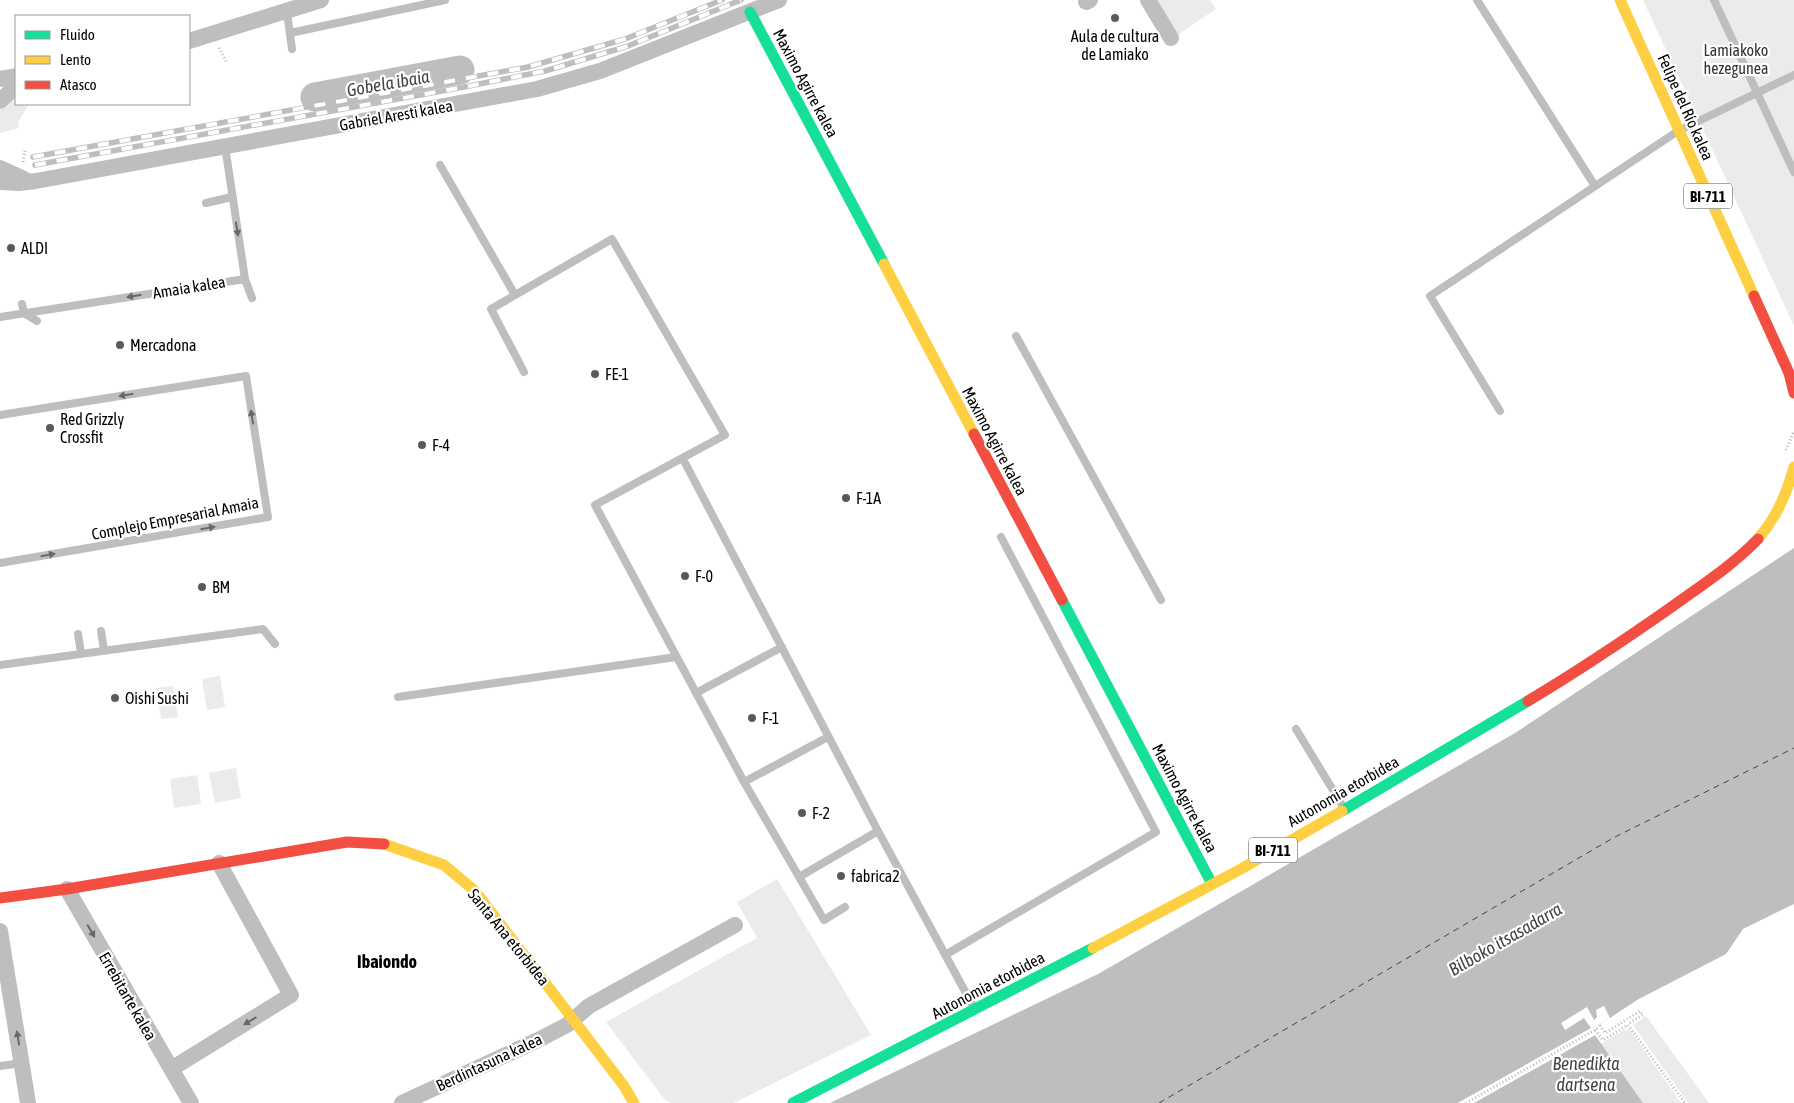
<svg xmlns="http://www.w3.org/2000/svg" width="1794" height="1103" font-family="'Asap Condensed',sans-serif">
	<style>
		.green { fill: #ebebeb }
		.water { fill: #bebebe }
		.pier { fill: #fff }
		.lines { fill: none; stroke-linecap: round; stroke-linejoin: round }
		.river { stroke: #bebebe; stroke-width: 29 }
		.ferry { stroke: #434343; stroke-width: 1; stroke-dasharray: 6 5; stroke-linecap: butt }
		.path { stroke: #b9b9b9; stroke-width: 3; stroke-dasharray: 1 2.5; stroke-linecap: butt }
		.lane { stroke: #bebebe; stroke-width: 8 }
		.street { stroke: #bebebe; stroke-width: 16 }
		.fast { stroke: #16e098; stroke-width: 11 }
		.slow { stroke: #ffcf43; stroke-width: 11 }
		.jam { stroke: #f24e42; stroke-width: 11 }
		.rail-casing { stroke: #bebebe; stroke-width: 5.5 }
		.rail { stroke: #fff; stroke-width: 4; stroke-dasharray: 11; stroke-linecap: butt }
		.oneway { fill: #686868 }
		.poi-dot { fill: #595959; stroke: #fff; stroke-width: 2 }
		.labels { text-anchor: middle; dominant-baseline: central; stroke-width: 4.5; stroke-linejoin: round; paint-order: stroke }
		.shield { fill: #fff; stroke: #4c4c4c; stroke-width: 1 }
		.shield-label { font-size: 15px; font-weight: bold; fill: #000 }
		.poi-label { font-size: 16px; fill: #000; stroke: #fff; text-anchor: start }
		.park-label { font-size: 16px; fill: #323232; stroke: #fff }
		.street-label { font-size: 16px; fill: #000; stroke: #fff }
		.water-label { font-size: 18px; font-style: italic; fill: #434343; stroke: #fff }
		.neighbourhood-label { font-size: 18px; font-weight: bold; fill: #000; stroke: #fff }
	</style>
	<rect width="100%" height="100%" fill="#fff"/>
	<path class="green" d="M1152,0h58l6,9 -40,27z
		M1643,0h151v326z
		M16,93v11h13l-11,18 1,6 -19,5v-23z
		M220,676l5,31 -18,3 -5,-31z
		M173,686l5,31 -17,2 -5,-31z
		M236,768l5,30 -26,5 -6,-30z
		M197,775l4,29 -27,4 -4,-29z
		M777,879l94,156 -137,68h-62l-7,-3 -59,-78 151,-84 -20,-36z
		M1646,1016l63,87h-21l-55,-78z
		M1625,1029l1,2 3,-2 52,74h-38l-42,-59z"/>
	<path class="water" d="M1794,548v356l-51,25 -17,25 -89,46 -27,18 -152,85h-628l268,-129 417,-241z
		M1595,1035l48,68h-169z"/>
	<path class="pier" d="M1604,1006l6,12 -18,10v2l-129,73h-5l133,-75 -7,-10 -19,12 -4,-7 26,-16 7,13 3,-3 -1,-7z
		M1594,1033l1,2 -124,68 1,-2z"/>
	<g class="lines">
		<path class="river" d="M315,97l145,-27"/>
		<path class="ferry" d="M1159,1103l454,-265 181,-90"/>
		<path class="path" d="M219,48l8,15
			M23,162l2,-12
			M1786,450l8,-19
			M1595,1030l8,10 25,-15 57,78
			M1466,1103l129,-73 5,-4 5,7 35,-22 3,4 -15,9"/>
		<path class="lane" d="M1477,0l118,186
			M1714,0l80,172
			M287,12l5,37
			M290,33l155,-33
			M440,165l75,130
			M206,203l26,-6
			M245,279l7,19
			M22,304l2,9 13,8
			M0,317l245,-38 -20,-133
			M1016,336l145,264
			M524,372l-33,-63 121,-70 113,196 -130,70 149,277 80,138 21,-13
			M1500,411l-70,-115 248,-165 116,-56
			M0,415l246,-39 22,141 -268,46
			M683,459l195,372 95,175
			M101,631l3,19
			M78,634l3,19
			M0,665l263,-36 12,15
			M696,693l86,-46
			M398,697l278,-40
			M1296,729l46,76
			M744,782l84,-45
			M799,877l79,-46
			M945,955l211,-123 -155,-295
			M0,1066l22,-3"/>
		<path class="street" d="M1148,0l23,38
			M1086,2l4,-2
			M189,41l132,-41
			M0,79l16,-3
			M0,101l16,-15
			M0,168l24,11
			M0,182l19,1 17,-2 501,-92 63,-18 179,-71
			M67,889l124,214
			M0,931l28,172
			M171,1069l120,-74 -72,-132
			M402,1103l136,-63 29,-15 22,-19 146,-81"/>
		<path class="fast" d="M750,12l134,252
			M1062,600l150,284
			M1342,811l186,-110
			M793,1103l300,-155"/>
		<path class="slow" d="M1620,0l134,296
			M884,264l90,170
			M1758,539c18,-21 29,-45 36,-72
			M384,844l60,21 31,26 149,195 10,17
			M1093,948l148,-79 101,-58"/>
		<path class="jam" d="M1754,296l35,77 5,20
			M974,434l88,166
			M1528,701c50,-30 98,-62 145,-95 29,-21 60,-41 85,-67
			M0,898l67,-9 280,-47 37,2"/>
		<g class="rail-casing">
			<path id="rail" d="M33,157l495,-90 97,-28 97,-39
				M35,165l429,-78 81,-16 83,-25 113,-46"/>
		</g>
		<use href="#rail" class="rail"/>
	</g>
	<defs><path id="oneway-solid" d="M-6-.8H1V-3.2L6.5 0L1 3.2V.8H-6Z" transform="scale(1.25)"/></defs>
	<g class="oneway">
		<use href="#oneway-solid" transform="translate(237 229) rotate(81)"/>
		<use href="#oneway-solid" transform="translate(134 296) rotate(171)"/>
		<use href="#oneway-solid" transform="translate(126 395) rotate(171)"/>
		<use href="#oneway-solid" transform="translate(252 417) rotate(-99)"/>
		<use href="#oneway-solid" transform="translate(208 528) rotate(-10)"/>
		<use href="#oneway-solid" transform="translate(48 555) rotate(-10)"/>
		<use href="#oneway-solid" transform="translate(91 931) rotate(60)"/>
		<use href="#oneway-solid" transform="translate(250 1021) rotate(149)"/>
		<use href="#oneway-solid" transform="translate(18 1038) rotate(-99)"/>
	</g>
	<g class="poi-dot">
		<circle cx="1115" cy="18" r="5"/>
		<circle cx="11" cy="248" r="5"/>
		<circle cx="120" cy="345" r="5"/>
		<circle cx="595" cy="374" r="5"/>
		<circle cx="50" cy="428" r="5"/>
		<circle cx="422" cy="445" r="5"/>
		<circle cx="846" cy="498" r="5"/>
		<circle cx="685" cy="576" r="5"/>
		<circle cx="202" cy="587" r="5"/>
		<circle cx="115" cy="698" r="5"/>
		<circle cx="752" cy="718" r="5"/>
		<circle cx="802" cy="813" r="5"/>
		<circle cx="841" cy="876" r="5"/>
	</g>
	<g class="labels">
		<g class="shield">
			<rect x="1684" y="183.5" width="48" height="25" rx="4"/>
			<rect x="1249" y="837.5" width="48" height="25" rx="4"/>
		</g>
		<g class="shield-label">
			<text x="1708" y="196">BI-711</text>
			<text x="1273" y="850">BI-711</text>
		</g>
		<g class="poi-label">
			<text x="1115" y="36" text-anchor="middle">Aula de cultura<tspan x="1115" dy="18">de Lamiako</tspan></text>
			<text x="21" y="248">ALDI</text>
			<text x="130" y="345">Mercadona</text>
			<text x="605" y="374">FE-1</text>
			<text x="60" y="419">Red Grizzly<tspan x="60" dy="18">Crossfit</tspan></text>
			<text x="432" y="445">F-4</text>
			<text x="856" y="498">F-1A</text>
			<text x="695" y="576">F-0</text>
			<text x="212" y="587">BM</text>
			<text x="125" y="698">Oishi Sushi</text>
			<text x="762" y="718">F-1</text>
			<text x="812" y="813">F-2</text>
			<text x="851" y="876">fabrica2</text>
		</g>
		<g class="park-label">
			<text x="1736" y="50">Lamiakoko<tspan x="1736" dy="18">hezegunea</tspan></text>
		</g>
		<g class="street-label">
			<text transform="translate(806 83) rotate(62)">Maximo Agirre kalea</text>
			<text transform="translate(1686 107) rotate(66)">Felipe del Río kalea</text>
			<text transform="translate(396 115) rotate(-10)">Gabriel Aresti kalea</text>
			<text transform="translate(189 287) rotate(-9)">Amaia kalea</text>
			<text transform="translate(995 441) rotate(62)">Maximo Agirre kalea</text>
			<text transform="translate(175 518) rotate(-11)">Complejo Empresarial Amaia</text>
			<text transform="translate(1343 791) rotate(-30)">Autonomia etorbidea</text>
			<text transform="translate(1185 798) rotate(62)">Maximo Agirre kalea</text>
			<text transform="translate(509 937) rotate(51)">Santa Ana etorbidea</text>
			<text transform="translate(988 985) rotate(-28)">Autonomia etorbidea</text>
			<text transform="translate(128 996) rotate(60)">Errebitarte kalea</text>
			<text transform="translate(489 1062) rotate(-25)">Berdintasuna kalea</text>
		</g>
		<g class="water-label">
			<text transform="translate(388 83) rotate(-10)">Gobela ibaia</text>
			<text transform="translate(1505 939) rotate(-30)">Bilboko itsasadarra</text>
			<text x="1586" y="1063">Benedikta<tspan x="1586" dy="21">dartsena</tspan></text>
		</g>
		<g class="neighbourhood-label">
			<text x="387" y="961">Ibaiondo</text>
		</g>
	</g>
	<rect x="15" y="15" width="175" height="90" fill="#ffffff" stroke="#999999"/>
	<rect x="25" y="31" width="25" height="8" fill="#16e098" stroke="#999999"/>
	<text x="60" y="40" font-size="15" fill="#000000">Fluido</text>
	<rect x="25" y="56" width="25" height="8" fill="#ffcf43" stroke="#999999"/>
	<text x="60" y="65" font-size="15" fill="#000000">Lento</text>
	<rect x="25" y="81" width="25" height="8" fill="#f24e42" stroke="#999999"/>
	<text x="60" y="90" font-size="15" fill="#000000">Atasco</text>
</svg>
